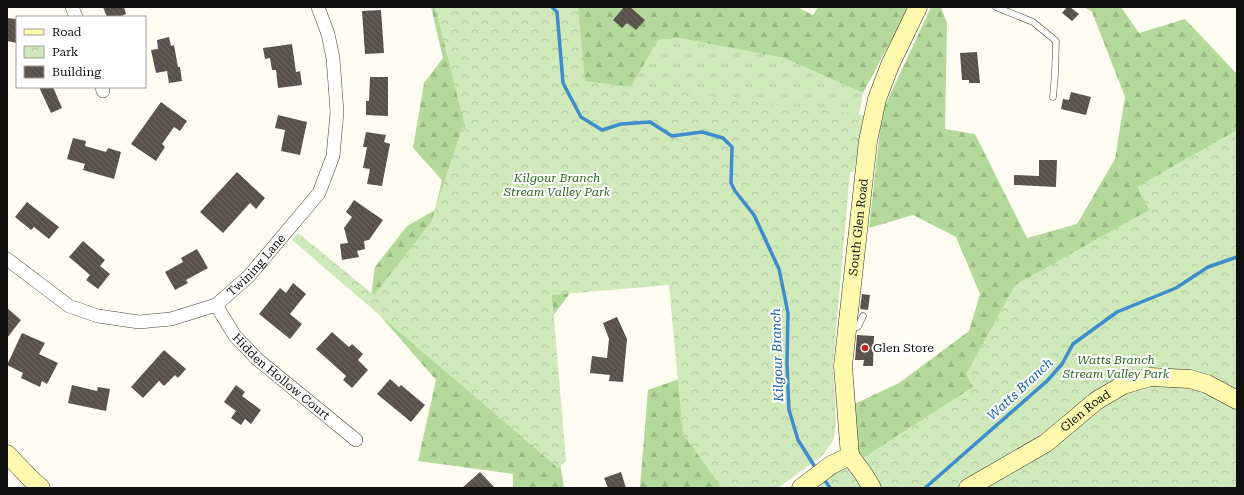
<svg xmlns="http://www.w3.org/2000/svg" width="1244" height="495" font-family="'Roboto Serif',serif">
	<style>
		.grass { fill: url(#grass-tufts) }
		.forest { fill: url(#forest-firs) }
		.park { fill: url(#park-crowns) }
		.lines { fill: none; stroke-linecap: round; stroke-linejoin: round }
		.stream { stroke: #3e8ccc; stroke-width: 3.5 }
		.building { fill: url(#building-back-hatch) }
		.service-casing { stroke: #424242; stroke-width: 7 }
		.minor-casing { stroke: #424242; stroke-width: 14 }
		.secondary-casing { stroke: #313131; stroke-width: 19 }
		.service { stroke: #fff; stroke-width: 6 }
		.minor { stroke: #fff; stroke-width: 13 }
		.secondary { stroke: #fef9ad; stroke-width: 18 }
		.poi-dot { fill: #be2828; stroke: #fff; stroke-width: 1.5 }
		.labels { text-anchor: middle; dominant-baseline: central; stroke-width: 4; stroke-linejoin: round; paint-order: stroke }
		.park-label { font-size: 12px; font-style: italic; fill: #2a671f; stroke: #fff }
		.street-label { font-size: 12px; fill: #0f0f0f; stroke: #fff }
		.poi-label { font-size: 12px; fill: #0f0f0f; stroke: #fff; text-anchor: start }
		.water-label { font-size: 13px; font-style: italic; fill: #195ea0; stroke: #fff }
	</style>
	<defs>
		<pattern id="grass-tufts" width="24" height="20" patternUnits="userSpaceOnUse"><rect width="24" height="20" fill="#d0e9ba"/><path d="M3 7l-1-3M5 7V3M7 7l1-3M15 17l-1-3M17 17v-4M19 17l1-3" fill="none" stroke="#b1c79f"/></pattern>
		<pattern id="forest-firs" width="22" height="20" patternUnits="userSpaceOnUse"><rect width="22" height="20" fill="#b3da9a"/><path d="M5 1l3.5 6h-7zM16 11l3.5 6h-7z" fill="#99ba84"/></pattern>
		<pattern id="park-crowns" width="20" height="18" patternUnits="userSpaceOnUse"><rect width="20" height="18" fill="#d0e9ba"/><path d="M2 6a3 3 0 1 1 6 0M12 15a3 3 0 1 1 6 0" fill="none" stroke="#b1c79f"/></pattern>
		<pattern id="building-back-hatch" width="6" height="6" patternUnits="userSpaceOnUse"><rect width="6" height="6" fill="#58514b"/><path d="M-1 5l2 2M0 0l6 6M5-1l2 2" fill="none" stroke="#6b6561"/></pattern>
	</defs>
	<rect width="100%" height="100%" fill="#fffdf1"/>
	<path class="grass" d="M679,38l105,20 79,35 -21,120 -224,-103 40,-70z"/>
	<path class="forest" d="M431,7h366l16,8 5,-8h91l-46,86 -79,-35 -105,-20 -21,2 -40,70 -19,144 -46,62v103l11,69h-51v-14l-95,-13 18,-81 -66,-76 5,-37 32,-41 28,-16 7,-30 -29,-32 11,-65 19,-25z
		M931,7h10l6,16 -2,106 30,5 52,104 50,-14 38,-65 10,-62 -33,-85 -8,-5h37l18,26 46,-14 52,55v414h-436l49,-32 -4,-48 53,-25 70,-52 11,-37 -24,-57 -43,-22 -44,13 13,-116z
		M710,368l48,120h-118l8,-98z"/>
	<path class="park" d="M435,7h143l7,74 280,34 -11,57h-4l-17,193 3,58 -2,15 -3,6 -9,12 -44,32h-56l-39,-54 -14,-149 -117,10 14,166 -8,7 -266,-228 6,-7 76,62 57,-73 31,-94 3,-1z
		M1237,130v358h-423l50,-31 109,-70 -7,-13 49,-89 134,-75 -12,-23z"/>
	<g class="lines">
		<path class="stream" d="M552,7l5,5 6,71 18,34 21,13 19,-6 29,-2 22,14 30,-4 21,6 9,9 -1,36 4,8 19,24 25,54 9,44 -1,51 2,46 9,30 17,27
			M826,482l4,6
			M925,488l122,-107 15,-17 11,-20 44,-32 59,-24 32,-21 29,-10"/>
	</g>
	<path class="building" d="M103,7h21l2,7 -7,3h-12z
		M624,7h6l15,13 -9,10 -9,-7 -5,5 -9,-8z
		M1067,7h3l9,7 -7,7 -10,-8z
		M381,10l3,43 -19,1 -3,-43z
		M7,18l10,1v24l-10,-2z
		M169,37l2,9 3,-1 4,22h2l2,14 -13,2 -2,-12 -11,2 -5,-23 7,-1 -1,-9z
		M292,44l4,28 4,-1 2,14 -24,3 -2,-18h-4l-2,-12 -5,1 -2,-11z
		M977,52l3,31h-11v-3h-7l-2,-27z
		M370,77h18v39l-22,-1v-14h3z
		M39,87h14l9,21 -11,5z
		M1071,92l20,5 -5,18 -25,-6 2,-10 6,1z
		M161,102l26,19 -7,10 -6,-4 -12,17 3,3 -9,14 -25,-17z
		M278,115l29,7 -7,33 -19,-4 4,-21 -10,-2z
		M366,132l20,3 -2,7 6,2 -8,42 -15,-2 3,-15 -7,-1 4,-21h-4z
		M73,138l13,3 -1,5 21,6 2,-4 13,4 -7,27 -31,-9 2,-6 -18,-5z
		M1039,160h18l-1,27 -42,-2v-10l25,1z
		M237,172l28,26 -9,11 -6,-6 -27,30 -23,-21z
		M354,200l29,20 -14,20 -5,1 1,8 -8,2 2,6 -17,3 -2,-16 8,-1 -4,-15 8,-11 -6,-5z
		M27,202l32,25 -10,12 -15,-12 -3,3 -16,-13z
		M83,241l22,19 -5,6 10,8 -12,15 -12,-9 4,-5 -21,-18z
		M197,249l11,19 -22,12 2,3 -13,7 -10,-18 18,-10 -2,-4z
		M293,283l13,11 -16,20 12,10 -12,15 -31,-25 21,-26 6,5z
		M862,294l8,1 -2,15 -8,-1z
		M7,308l14,12 -14,18z
		M617,317l10,22 -4,43 -14,-1 1,-6 -20,-2 2,-17 15,2 2,-19 -6,-16z
		M332,332l17,15 3,-3 11,10 -5,6 10,10 -16,18 -9,-8 3,-4 -30,-27z
		M22,333l23,10 -6,11 19,9 -11,21 -5,-3 -2,6 -19,-9 2,-5 -16,-8z
		M857,335l17,1 -1,30h-10l1,-6h-9z
		M164,350l22,19 -8,9 -3,-3 -11,11 -5,-5 -16,17 -12,-11z
		M390,379l9,8 2,-2 24,20 -14,17 -34,-28z
		M72,385l25,6 1,-4 12,2 -4,22 -38,-8z
		M236,385l9,7 -3,4 19,14 -10,14 -6,-5 -4,6 -10,-7 5,-7 -12,-9z
		M480,472l15,16h-33z
		M621,472l5,16h-18l-4,-10z"/>
	<g class="lines">
		<g class="service-casing">
			<path id="service" d="M996,7l37,15 23,19 -1,33 -2,23
				M849,327h9l5,-11"/>
		</g>
		<g class="minor-casing">
			<g id="minor">
				<path d="M72,7l4,10"/>
				<path d="M102,87l1,4"/>
				<path id="s1" d="M7,259l62,47 29,10 41,6 32,-3 45,-14 33,-29 70,-83 14,-37 4,-44 -4,-54 -5,-24 -10,-27"/>
				<path id="s2" d="M216,305l19,31 22,23 99,81"/>
			</g>
		</g>
		<g class="secondary-casing">
			<g id="secondary">
				<path d="M7,454l24,25 10,9"/>
				<path id="s3" d="M850,456l-7,-90 25,-225 9,-42 13,-34 28,-58"/>
				<path d="M850,456l13,17 9,15"/>
				<path d="M801,488l30,-23 19,-9"/>
				<path id="s4" d="M968,488l78,-45 50,-42 27,-16 27,-8 40,2 17,5 30,16"/>
			</g>
		</g>
		<use href="#service" class="service"/>
		<use href="#minor" class="minor"/>
		<use href="#secondary" class="secondary"/>
	</g>
	<circle class="poi-dot" cx="865" cy="348" r="4"/>
	<g class="labels">
		<g class="park-label">
			<text x="557" y="178">Kilgour Branch<tspan x="557" dy="14">Stream Valley Park</tspan></text>
			<text x="1116" y="360">Watts Branch<tspan x="1116" dy="14">Stream Valley Park</tspan></text>
		</g>
		<g class="street-label">
			<text stroke="none"><textPath href="#s3" startOffset="230">South Glen Road</textPath></text>
			<text stroke="none"><textPath href="#s1" startOffset="286">Twining Lane</textPath></text>
			<text stroke="none"><textPath href="#s2" startOffset="98">Hidden Hollow Court</textPath></text>
			<text stroke="none"><textPath href="#s4" startOffset="141">Glen Road</textPath></text>
		</g>
		<g class="poi-label">
			<text x="873" y="348">Glen Store</text>
		</g>
		<g class="water-label">
			<text transform="translate(777 355) rotate(-92)">Kilgour Branch</text>
			<text transform="translate(1020 389) rotate(-43)">Watts Branch</text>
		</g>
	</g>
	<rect width="1244" height="495" fill="none" stroke="#0f0f0f" stroke-width="16"/>
	<rect x="16" y="16" width="130" height="72" fill="#ffffff" stroke="#9f9f9f"/>
	<rect x="24" y="29" width="20" height="6" fill="#fef9ad" stroke="#9f9f9f"/>
	<text x="52" y="36" font-size="12" fill="#0f0f0f">Road</text>
	<rect x="24" y="46" width="20" height="12" fill="url(#park-crowns)" stroke="#9f9f9f"/>
	<text x="52" y="56" font-size="12" fill="#0f0f0f">Park</text>
	<rect x="24" y="66" width="20" height="12" fill="url(#building-back-hatch)" stroke="#9f9f9f"/>
	<text x="52" y="76" font-size="12" fill="#0f0f0f">Building</text>
</svg>
